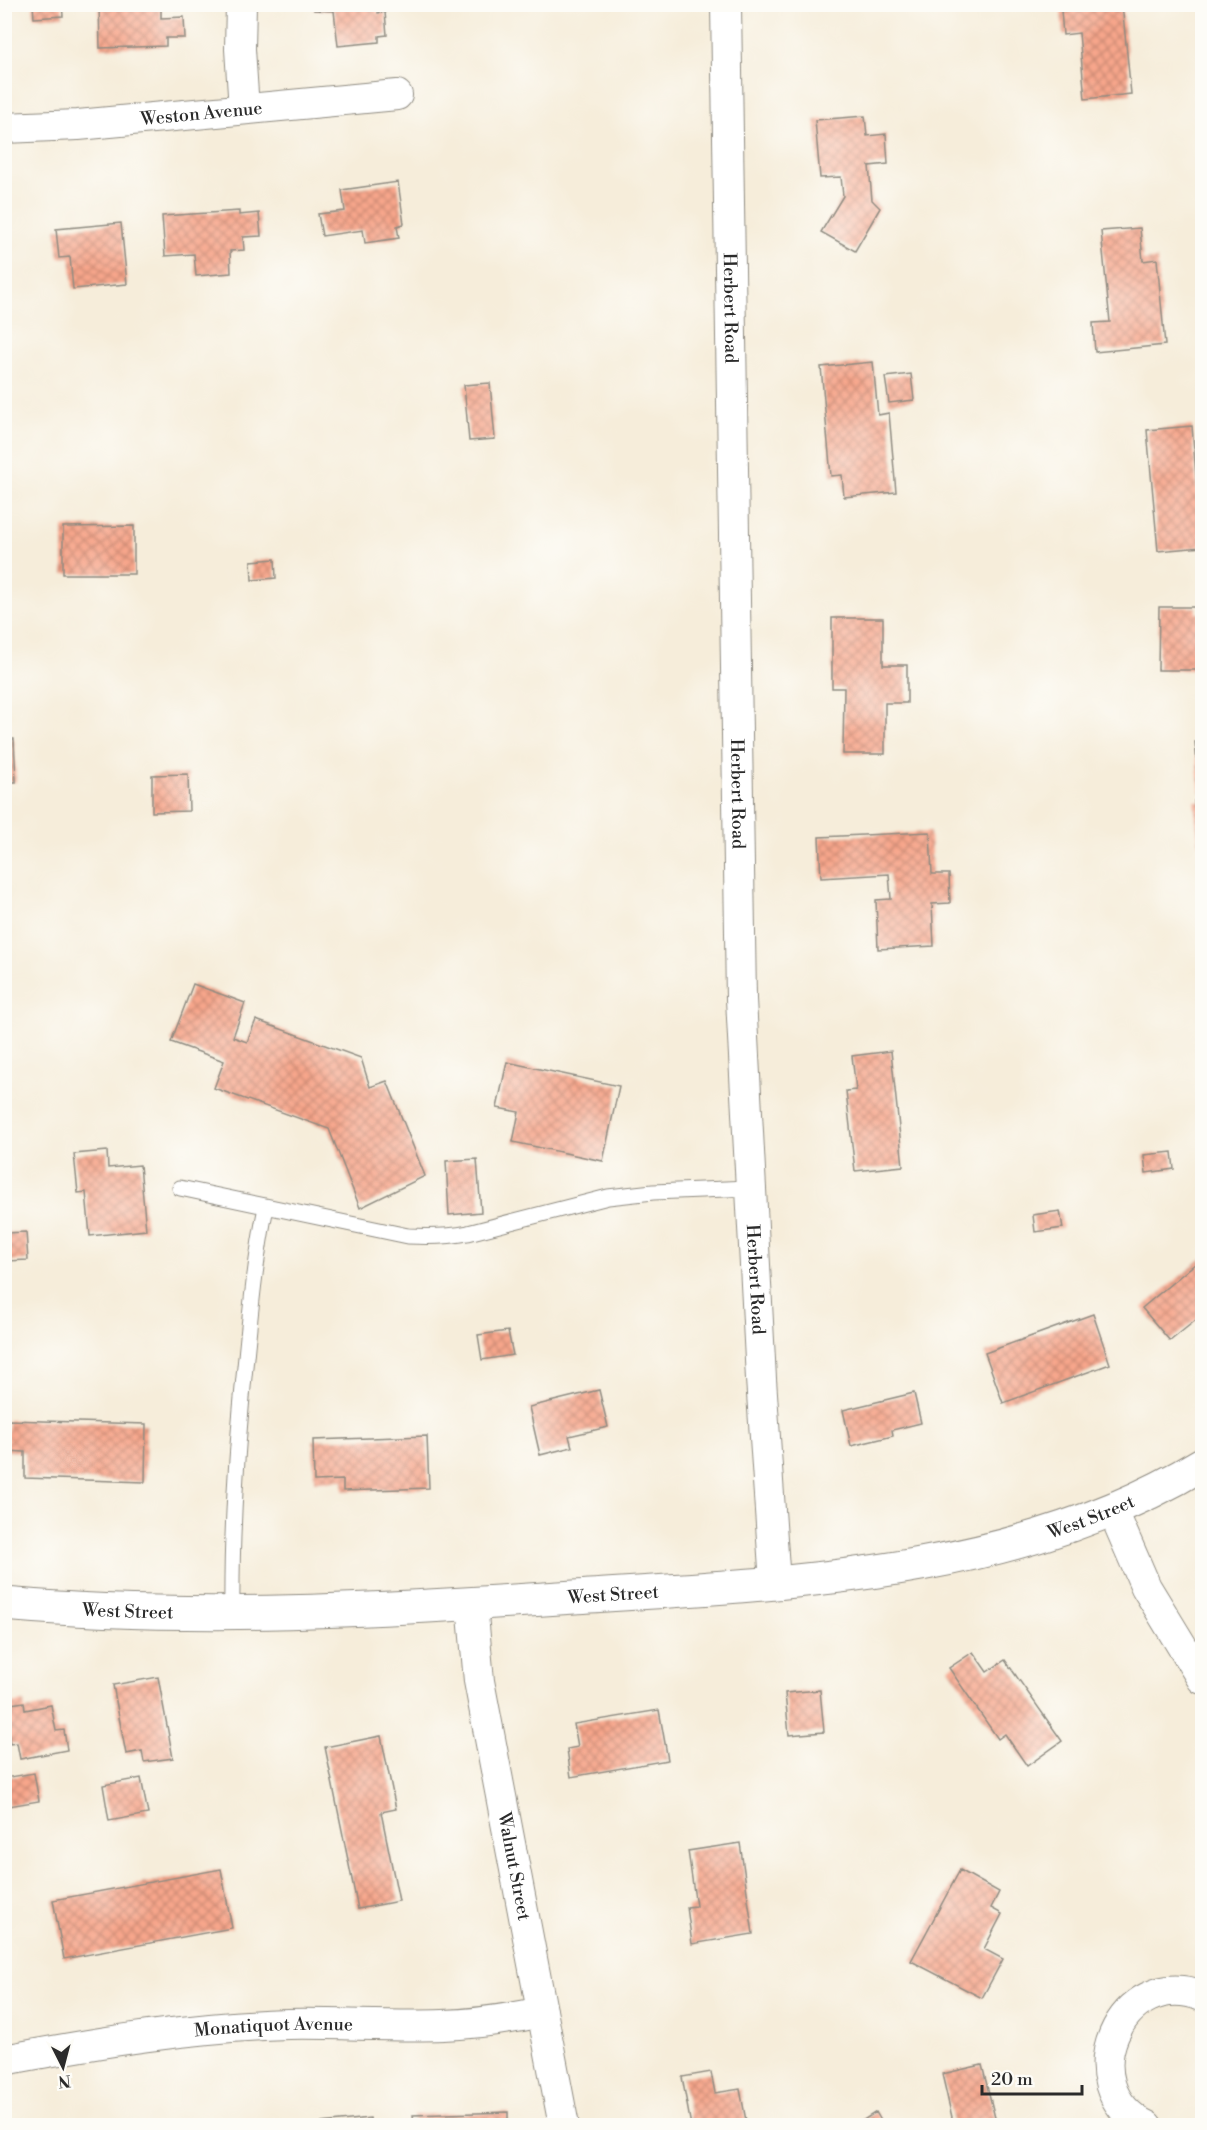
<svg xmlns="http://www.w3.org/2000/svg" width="1207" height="2130" font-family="'Libre Bodoni',serif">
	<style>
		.building { fill: url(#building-cross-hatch) }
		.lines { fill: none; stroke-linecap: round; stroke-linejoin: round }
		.service-casing { stroke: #908c82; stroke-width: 17 }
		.minor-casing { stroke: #908c82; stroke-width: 32 }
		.tertiary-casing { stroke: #908c82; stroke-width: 35 }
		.service { stroke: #fff; stroke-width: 15 }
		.minor { stroke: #fff; stroke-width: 30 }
		.tertiary { stroke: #fff; stroke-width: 33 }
		.labels { text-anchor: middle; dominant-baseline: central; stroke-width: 4.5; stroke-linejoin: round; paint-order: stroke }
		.street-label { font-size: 18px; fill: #2b2b2b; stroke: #fdfcf7 }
	</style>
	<defs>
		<pattern id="building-cross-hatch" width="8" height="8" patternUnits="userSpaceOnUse" patternTransform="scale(1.5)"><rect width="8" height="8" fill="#f7a68b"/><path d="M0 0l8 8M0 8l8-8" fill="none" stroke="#c88772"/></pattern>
	</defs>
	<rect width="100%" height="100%" fill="#fdfcf7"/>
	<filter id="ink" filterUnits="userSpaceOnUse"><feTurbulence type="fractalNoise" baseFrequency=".0167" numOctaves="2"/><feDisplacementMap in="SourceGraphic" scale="12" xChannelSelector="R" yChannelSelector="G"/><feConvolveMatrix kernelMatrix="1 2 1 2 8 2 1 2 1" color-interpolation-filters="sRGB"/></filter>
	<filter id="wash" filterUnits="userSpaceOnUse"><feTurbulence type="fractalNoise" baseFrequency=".008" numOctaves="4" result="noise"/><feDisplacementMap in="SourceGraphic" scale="24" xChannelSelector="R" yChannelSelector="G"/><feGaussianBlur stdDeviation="1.35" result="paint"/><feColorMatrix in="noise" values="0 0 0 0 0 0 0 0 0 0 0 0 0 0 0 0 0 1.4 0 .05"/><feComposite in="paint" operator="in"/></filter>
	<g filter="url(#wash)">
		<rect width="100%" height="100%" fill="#f6edda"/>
		<g id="blocks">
			<path class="building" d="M33,4h29l1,12 -29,2z
				M99,4h62v14l23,-1 1,21h-19v8l-66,2z
				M314,4h63l1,9 7,-1 2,23 -8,1v6l-41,4 -4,-35 -20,-1z
				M1076,4h46l9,90 -46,5 -6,-66 -16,2 -2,-25 16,-1z
				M865,116l2,20 19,-2 2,30 -19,2 3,34 8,8 -25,43 -34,-19 22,-36 -2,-19 -21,1 -5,-58z
				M398,182l6,42 -7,2 2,12 -34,5 -2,-13 -41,6 -4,-22 27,-3 -3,-21z
				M239,211v4l20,-2 2,23 -18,1 1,13 -14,1 1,22 -35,3 -2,-22 -29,2 -3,-40z
				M121,223l6,61 -54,5 -3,-32 -11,1 -3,-29z
				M1140,228l3,33 14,-2 8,86 -70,7 -2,-29 17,-1 -9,-91z
				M873,362l5,53 11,-2 7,79 -52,5 -2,-22 -11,1 -10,-109z
				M911,374l3,26 -25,3 -4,-26z
				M490,383l5,56 -26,2 -5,-56z
				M1192,426l10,121 -44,4 -11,-121z
				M134,526v48h-71v-47z
				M275,559l1,19 -24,2 -1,-19z
				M1159,607h37v6h6v57h-44z
				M832,618h51v47h24v38h-22v51h-42l1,-66h-12z
				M5,739h9l2,43h-11z
				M1195,742h7v51h-2z
				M188,774l1,37 -37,1v-37z
				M1194,801h8v44l-3,1z
				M930,832l2,42h17l1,29 -18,1 2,42 -56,3 -2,-49 15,-1 -2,-25 -68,4 -2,-41z
				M193,984l52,19 -12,34 14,5 9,-22 105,38 9,29 17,-6 38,95 -65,32 -31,-79 -115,-41 10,-27 -53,-19z
				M891,1051l12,115 -48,5 -9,-80 10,-1 -4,-34z
				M507,1062l112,24 -16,75 -90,-19 6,-30 -22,-4z
				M107,1151l1,17 32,-3 6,65 -56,6 -4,-44 -8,1 -4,-39z
				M1172,1152l2,17 -28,4 -2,-18z
				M477,1159l4,53 -32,3 -3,-54z
				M1060,1211l3,17 -28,4 -2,-17z
				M26,1232l2,28 -22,1 -1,-28z
				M1202,1258v57l-32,26 -28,-33z
				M1093,1314l17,50 -107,39 -18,-50z
				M508,1331l5,24 -31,5 -4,-25z
				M599,1390l9,37 -39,9 3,11 -32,8 -11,-48z
				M914,1393l7,30 -29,7 1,6 -42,10 -8,-36z
				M8,1420l138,4 -1,58 -120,-4v-26l-18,-1z
				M427,1436l2,52 -86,3v-11l-29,1 -1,-41z
				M973,1652l14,20 18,-12 57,81 -35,25 -22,-32 -7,5 -49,-71z
				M158,1677l15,81 -29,4 -2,-11 -16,3 -13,-69z
				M820,1690l4,42 -35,3 -4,-42z
				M24,1702l1,8 26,-5 5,26 8,-1 3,20 -47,9 -3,-16 -7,1 -6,-39z
				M659,1710l9,50 -97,17 -4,-28 11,-2 -4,-23z
				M381,1736l15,73 -15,3 18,89 -41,8 -33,-162z
				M34,1773l5,28 -30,5 -5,-28z
				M141,1778l7,36 -39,7 -6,-36z
				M740,1843l13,91 -61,10 -5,-37 9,-1 -8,-55z
				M221,1869l11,59 -168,31 -11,-59z
				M960,1870l39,22 -8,16 11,6 -18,35 19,10 -21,39 -71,-37z
				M982,2065l15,61h-43l-12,-52z
				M711,2072l4,21 25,-4 7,37h-56l-9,-49z
				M508,2112v14h-94l-1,-11z
				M876,2112l8,14h-30z
				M370,2118l1,8h-61v-2z"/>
		</g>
	</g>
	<g filter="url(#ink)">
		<use href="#blocks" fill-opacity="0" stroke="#908c82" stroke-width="1.5"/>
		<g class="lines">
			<g class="service-casing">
				<path id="service" d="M180,1188l228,48c21,1 40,1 60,-3l140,-36 45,-5 97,-4
					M232,1614c-1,-87 5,-171 14,-257 5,-51 10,-101 20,-150"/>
			</g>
			<g class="minor-casing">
				<g id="minor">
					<path d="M241,4l-1,45 4,60"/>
					<path id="s1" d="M726,4l15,995 20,380 14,204"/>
					<path id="s2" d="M4,128l74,-3 319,-30"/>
					<path d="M1113,1511l33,76 56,92"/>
					<path id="s3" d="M472,1604l7,77 85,445"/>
					<path id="s4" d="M4,2060c95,-18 188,-33 284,-36 52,-1 103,3 155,1 33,-1 66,-6 99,-13"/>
					<path d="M1147,2126c-80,-39 -26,-162 55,-130"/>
				</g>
			</g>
			<g class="tertiary-casing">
				<g id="tertiary">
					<path id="s5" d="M4,1604c190,17 380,6 570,-7 213,-14 440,-19 628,-133"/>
				</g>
			</g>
			<use href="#service" class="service"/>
			<use href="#minor" class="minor"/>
			<use href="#tertiary" class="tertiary"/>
		</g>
	</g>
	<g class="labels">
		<g class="street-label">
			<text stroke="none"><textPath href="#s2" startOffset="198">Weston Avenue</textPath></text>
			<text stroke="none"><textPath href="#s1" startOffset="304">Herbert Road</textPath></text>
			<text stroke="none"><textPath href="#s1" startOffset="790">Herbert Road</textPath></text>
			<text stroke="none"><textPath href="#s1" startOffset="1276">Herbert Road</textPath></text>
			<text stroke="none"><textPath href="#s5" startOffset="1096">West Street</textPath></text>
			<text stroke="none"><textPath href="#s5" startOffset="610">West Street</textPath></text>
			<text stroke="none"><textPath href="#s5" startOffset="124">West Street</textPath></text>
			<text stroke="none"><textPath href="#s3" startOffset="266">Walnut Street</textPath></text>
			<text stroke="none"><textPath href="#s4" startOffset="272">Monatiquot Avenue</textPath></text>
		</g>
	</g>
	<rect width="1207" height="2130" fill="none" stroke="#fdfcf7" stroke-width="24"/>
	<g transform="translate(63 2067) rotate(174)" stroke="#fdfcf7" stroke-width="4.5" paint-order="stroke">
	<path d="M0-4.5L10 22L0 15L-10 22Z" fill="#2b2b2b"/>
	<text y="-9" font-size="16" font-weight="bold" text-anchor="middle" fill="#2b2b2b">N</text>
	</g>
	<path d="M982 2085v9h100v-9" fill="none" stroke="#2b2b2b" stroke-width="3"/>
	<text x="991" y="2085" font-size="18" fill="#2b2b2b" stroke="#fdfcf7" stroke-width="4.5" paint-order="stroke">20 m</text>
</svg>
